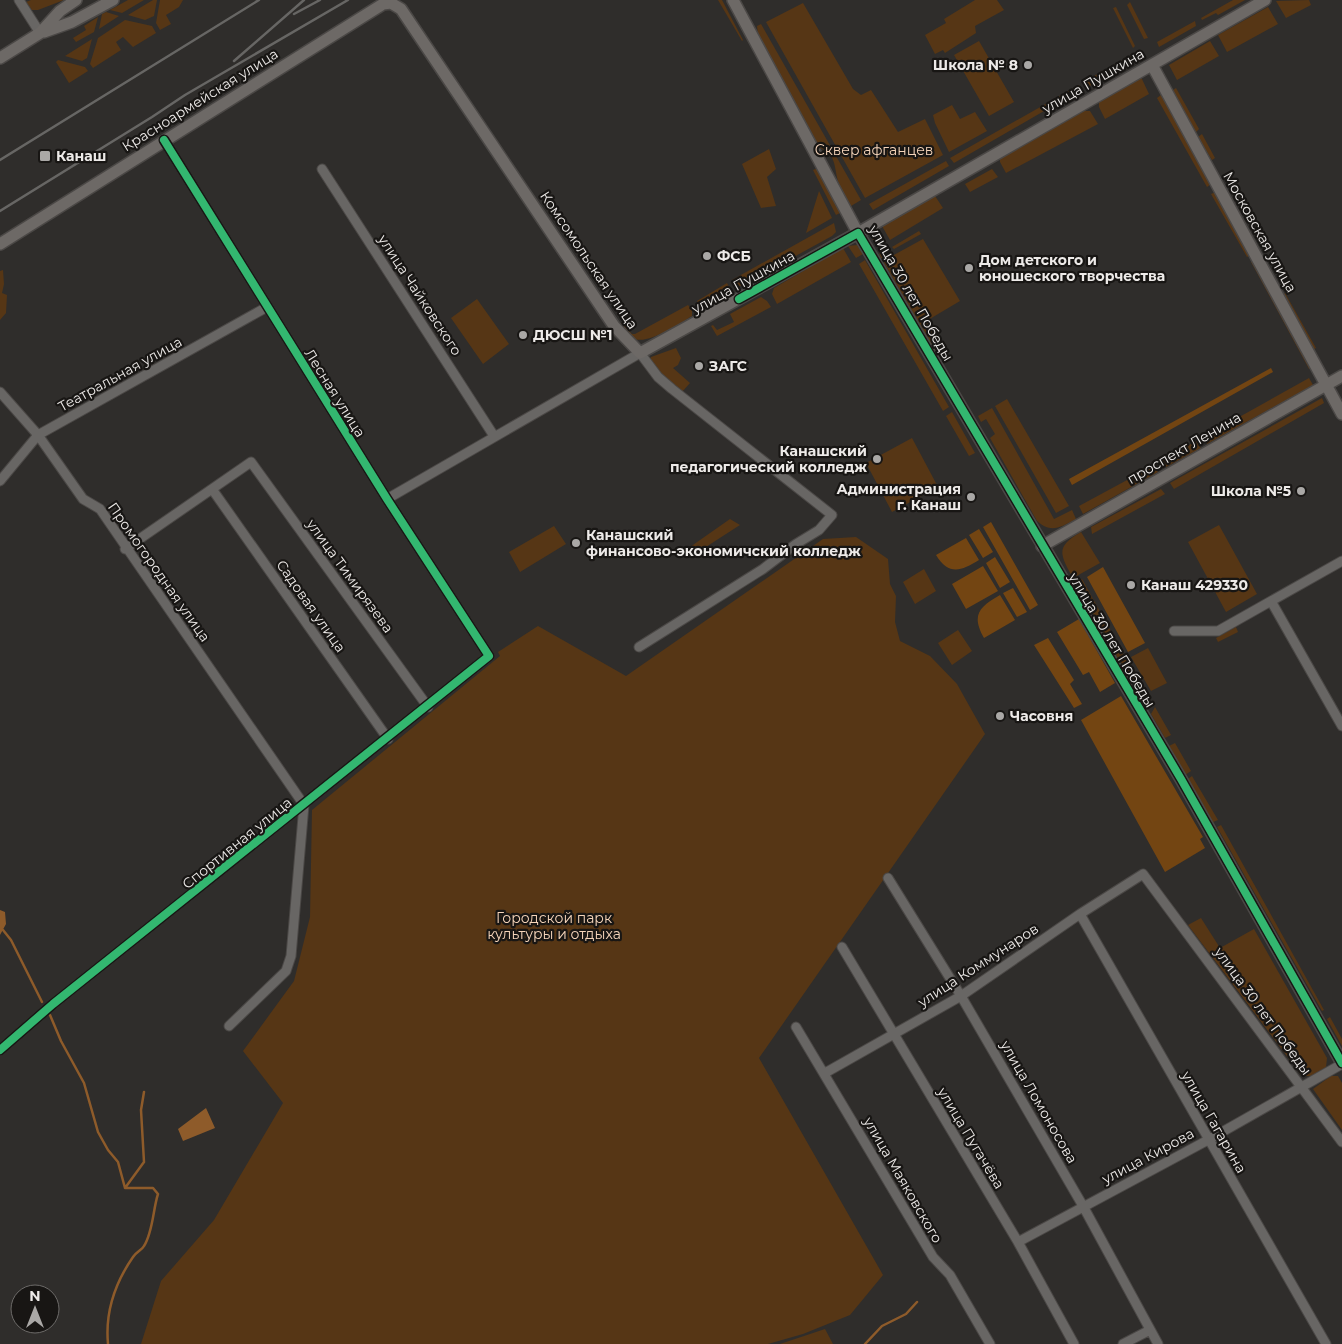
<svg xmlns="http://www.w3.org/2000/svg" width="1342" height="1344" font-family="Montserrat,sans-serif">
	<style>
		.green { fill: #563615 }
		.forest { fill: #734512 }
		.water { fill: #8e5b2a }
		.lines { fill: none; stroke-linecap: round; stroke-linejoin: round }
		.stream { stroke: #8e5b2a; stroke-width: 2.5 }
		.street-casing { stroke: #4b4846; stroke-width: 11 }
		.secondary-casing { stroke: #4b4846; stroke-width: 14 }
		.street { stroke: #686664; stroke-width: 9 }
		.secondary { stroke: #6d6966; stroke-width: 11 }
		.rail { stroke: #676664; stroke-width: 2.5 }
		.cycleway-casing { stroke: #181614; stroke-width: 11 }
		.cycleway { stroke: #33b770; stroke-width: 8 }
		.poi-dot { fill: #aaa8a6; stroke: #181614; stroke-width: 2 }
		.labels { text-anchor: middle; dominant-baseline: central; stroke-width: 4.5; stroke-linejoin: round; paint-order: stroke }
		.poi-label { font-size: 14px; font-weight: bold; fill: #edeae8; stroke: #181614; text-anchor: start }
		.street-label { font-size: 14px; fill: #edeae8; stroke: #181614 }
		.park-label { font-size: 14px; fill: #f6d5ba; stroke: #181614 }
	</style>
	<rect width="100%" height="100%" fill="#2f2d2b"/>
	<path class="green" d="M31,0h33l-26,10h-6l-6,-8z
		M128,0h16l-22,13 -12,-3z
		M153,0h4l-3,16 -9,4 -17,-5z
		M160,0h23l-4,7 -13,8 5,9 -11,6 -4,-7z
		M718,0h4l21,40 -1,1z
		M975,0h22l7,10 -29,16 1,7 -31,20 -2,-3 -8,4 -10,-19 21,-12 -2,-4z
		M1233,0h12l-27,15 -2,-2 -14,7 -1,-2z
		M1309,0l2,5 -25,13 -10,-17z
		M1130,2l18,36 -4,1 -17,-34z
		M803,3l50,86 8,6 10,-5 27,42 27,-13 18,36 -78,43 -99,-176z
		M1116,7l19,39 -2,2 -20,-40z
		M1268,7l10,17 -51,28 -9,-17z
		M106,12l13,4 -20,13 3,-15z
		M98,17l-4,15 -18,10 -3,-4 13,-8 -2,-4z
		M125,20l27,6 4,7 -23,14 -10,-10 -7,5 5,8 -28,18 -3,-4 8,-26z
		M1195,21l1,5 -37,21 -2,-5z
		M761,24l100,176 -10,6c-4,-8 -11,-17 -13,-25 -4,-15 -2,-27 -18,-33l-62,-113 -1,-9z
		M92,39l-5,19 -5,3 -17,-5z
		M979,41l35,61 -25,14 -35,-61z
		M1210,41l9,15 -42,24 -8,-15z
		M1132,55l2,6 -46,26 -3,-6z
		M58,60l27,7 3,4 -19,12 -13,-21z
		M1141,77l8,17 -44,25 -6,-12v-7z
		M1079,85l3,4 -128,74 -4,-5z
		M1176,88l23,41 -3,3 -23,-42z
		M1161,95l50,89 -4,3 -50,-89z
		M952,105l8,14 15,-7 12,19 -38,21 -14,-29 -2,-8z
		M1083,111h7l8,13 -92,49 -6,-11v-6z
		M1202,134l13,24 -3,2 -14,-23z
		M769,149l7,20 -9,8 9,29 -15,2 -19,-44z
		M946,161l3,5 -76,44 -4,-6z
		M818,168l24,44 -6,3 -23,-45z
		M992,169l6,8 -28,15 -5,-8z
		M819,191l13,27 -26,15z
		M1216,192l35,63 -4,2 -36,-63z
		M935,196l8,12 -53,32 -8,-14z
		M834,223l2,9 -4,4 -51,28 -5,-3 -13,7v6l-22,12h-6l-3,-6z
		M876,229l8,14 -7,4 -5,-10z
		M919,231l2,3 -27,15 -2,-2z
		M923,239l37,62 -32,19 17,31 -7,5 -59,-102 9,-5 4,7z
		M857,245l6,9 -7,4 -8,-12z
		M843,248l8,14 -74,42 -5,-10 2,-6z
		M865,260l84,147 -6,4 -84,-147z
		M1255,260l59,107 -5,2 -58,-107z
		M3,270l1,14 -2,9 5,2 -1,18 -6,7v-49z
		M727,283l5,9 -30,17 -5,-8z
		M1285,293l31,55 -2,1 -31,-54z
		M761,297l6,4 4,6 -54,29 -6,-10 2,-1 4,5 17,-8 -4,-8z
		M477,299l32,45 -26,20 -32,-46z
		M688,305l4,5v6c-14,8 -47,32 -62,21 -4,-2 -7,-8 -10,-12l2,-2 10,11h3z
		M676,348l5,10 -3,7 -5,3 17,15 -8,9 -33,-27 2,-8z
		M1309,378l4,7 -106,59 -2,-3 -7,4 3,3 -35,19 -4,-7z
		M1322,398l2,5 -150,86 -4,-6z
		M1007,399l62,107 -13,7 -61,-107z
		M992,408l62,111 18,-9 4,9c-15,8 -25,15 -39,2l-47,-83 5,-4 -9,-15 -5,3 -3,-6z
		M952,412l23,41 -6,3 -23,-40z
		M912,438l26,49 -46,25 -26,-49z
		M1153,466l5,6 -75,42 -4,-8z
		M1161,489l4,5 -73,40 -1,-7z
		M730,519l10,6 -45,29 -5,-7z
		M1219,525l38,69 -31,18 -38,-70z
		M554,526l12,18 -46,28 -11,-20z
		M1081,532l19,31 -27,15c-13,-24 -18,-31 8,-46z
		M856,537l32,22 2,25 6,12 -1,26 5,19 30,15 27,28 28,50 -226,324 124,217 -33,40 -47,19 -35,10h-627l20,-63 53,-61 69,-117 -40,-52 51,-70 16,-64 2,-107 188,-154 -2,-4 40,-26 88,50 197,-137z
		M924,569l12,22 -21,13 -12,-22z
		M1082,579l42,76 -6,4 -42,-76z
		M1236,627l2,5 -20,10 -2,-4z
		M958,630l14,21 -20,14 -14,-22z
		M1148,648l19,35 -16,8 -20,-34z
		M1127,659l20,34 -3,2 -5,-1 -18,-32z
		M1155,707l16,28 -6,3 -14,-24z
		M1175,743l16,28 -6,4 -16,-29z
		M1192,776l26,44 -5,2 -25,-43z
		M1221,825l103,185 -2,1 -105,-184z
		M1201,918l19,30 34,-19 73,129 -1,9 -15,9h-9l-114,-151z
		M1330,1017l12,22v7l-15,-27z
		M1331,1076h7l4,7v47l-29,-41z
		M825,1329l8,15h-53z"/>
	<path class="forest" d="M1271,368l2,4 -201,113 -3,-6z
		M991,522l47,83 -8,5 -47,-83z
		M979,529l14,23 -10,6 -14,-23z
		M966,538l13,22c-18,11 -30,16 -43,-5z
		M995,557l15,25 -10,6 -14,-25z
		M983,566l15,25 -32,18 -14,-25z
		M1103,567l42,76 -17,9 -41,-75z
		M1013,588l14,24 -10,5 -14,-24z
		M1000,595l15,25 -31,18c-13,-23 -5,-31 16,-43z
		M1079,619l36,64 -15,9 -11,-20 -6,3 -26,-43z
		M1048,638l26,42 -4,4 12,20 -8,4 -40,-63z
		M1121,696l82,141 -3,2 5,9 -40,24 -84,-152z"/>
	<path class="water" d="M0,910l5,2 1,12 -6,11z
		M206,1108l9,20 -32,13 -5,-12z"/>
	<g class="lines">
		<path class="stream" d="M3,930l8,10 31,62
			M50,1015l11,26 23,42 14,49 10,18 10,12 7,26h28l5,6c-5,15 -5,38 -14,52 -2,4 -8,6 -11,11 -18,26 -28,55 -25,87
			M125,1188l19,-26 -3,-52 3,-18
			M865,1344l17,-18 24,-12 11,-12"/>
		<g class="street-casing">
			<path id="street" d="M19,0l21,33
				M322,169l172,267
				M0,392l38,43 45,64 17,10 204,296 -13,151 -5,15 -57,55
				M0,481l38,-46 229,-128
				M212,489l176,250
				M387,499l253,-146 18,24 14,12 160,126 -13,15 -23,14 -33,25 -124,78
				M125,549l126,-87 177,245
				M1271,601l71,125
				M1174,631h44l124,-70
				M888,878l73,118 122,210 75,138
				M1080,914l246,430
				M842,947l176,295 56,102
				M796,1027l137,230 17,18 40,69
				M0,1050l53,-46 436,-348 -102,-157 -223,-359
				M825,1073l136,-77 119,-82 63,-40 199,268
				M1018,1242l190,-102 134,-76
				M1123,1344l27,-14"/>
		</g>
		<g class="secondary-casing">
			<path id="secondary" d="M733,0l125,233 323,546 161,284
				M44,32l28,-10 41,-22
				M0,58l40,-25 20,-22 16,-11
				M1152,65l190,349
				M0,244l383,-240 8,-1 10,6 213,317 26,27 218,-120 407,-233
				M1042,546l300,-170"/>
		</g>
		<use href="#street" class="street"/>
		<use href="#secondary" class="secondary"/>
		<path class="rail" d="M294,14l26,-14
			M234,61l70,-61
			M0,160l259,-160
			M0,211l152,-94 33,-22 163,-95"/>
		<g class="cycleway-casing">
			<path id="cycleway" d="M739,299l119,-66 323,546 161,284
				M0,1050l53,-46 436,-348 -102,-157 -223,-359"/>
		</g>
		<use href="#cycleway" class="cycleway"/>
	</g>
	<g class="poi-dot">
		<circle cx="1028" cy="65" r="5"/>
		<rect x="39" y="150" width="12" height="12" rx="2.5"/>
		<circle cx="707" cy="256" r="5"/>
		<circle cx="969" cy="268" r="5"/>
		<circle cx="523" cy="335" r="5"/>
		<circle cx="699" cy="366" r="5"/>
		<circle cx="877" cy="459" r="5"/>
		<circle cx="1301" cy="491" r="5"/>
		<circle cx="971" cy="497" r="5"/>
		<circle cx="576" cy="543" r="5"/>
		<circle cx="1131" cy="585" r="5"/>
		<circle cx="1000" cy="716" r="5"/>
	</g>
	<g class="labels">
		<g class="poi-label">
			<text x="1018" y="65" text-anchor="end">Школа № 8</text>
			<text x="56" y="156">Канаш</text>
			<text x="717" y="256">ФСБ</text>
			<text x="979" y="260">Дом детского и<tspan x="979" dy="16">юношеского творчества</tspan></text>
			<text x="533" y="335">ДЮСШ №1</text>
			<text x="709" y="366">ЗАГС</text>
			<text x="867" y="451" text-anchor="end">Канашский<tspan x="867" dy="16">педагогический колледж</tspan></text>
			<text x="961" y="489" text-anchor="end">Администрация<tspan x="961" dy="16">г. Канаш</tspan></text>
			<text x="1291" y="491" text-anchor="end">Школа №5</text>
			<text x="586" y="535">Канашский<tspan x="586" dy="16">финансово-экономичский колледж</tspan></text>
			<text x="1141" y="585">Канаш 429330</text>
			<text x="1010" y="716">Часовня</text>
		</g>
		<g class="street-label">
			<text transform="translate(1093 81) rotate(-30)">улица Пушкина</text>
			<text transform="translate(200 100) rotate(-32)">Красноармейская улица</text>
			<text transform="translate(1260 232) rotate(61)">Московская улица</text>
			<text transform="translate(589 260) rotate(56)">Комсомольская улица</text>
			<text transform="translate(743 282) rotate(-29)">улица Пушкина</text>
			<text transform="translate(911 293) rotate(60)">улица 30 лет Победы</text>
			<text transform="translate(420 295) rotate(57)">улица Чайковского</text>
			<text transform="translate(120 374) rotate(-29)">Театральная улица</text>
			<text transform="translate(335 393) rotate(58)">Лесная улица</text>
			<text transform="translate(1184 448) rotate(-30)">проспект Ленина</text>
			<text transform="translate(159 572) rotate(55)">Промогородная улица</text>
			<text transform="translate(350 576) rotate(54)">улица Тимирязева</text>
			<text transform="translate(311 606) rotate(55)">Садовая улица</text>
			<text transform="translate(1112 640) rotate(59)">улица 30 лет Победы</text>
			<text transform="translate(237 843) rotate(-39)">Спортивная улица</text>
			<text transform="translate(978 965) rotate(-33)">улица Коммунаров</text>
			<text transform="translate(1263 1011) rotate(54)">улица 30 лет Победы</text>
			<text transform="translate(1039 1102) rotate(60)">улица Ломоносова</text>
			<text transform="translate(1214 1122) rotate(60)">улица Гагарина</text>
			<text transform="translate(971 1138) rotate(59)">улица Пугачёва</text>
			<text transform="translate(1148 1156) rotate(-28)">улица Кирова</text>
			<text transform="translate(903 1180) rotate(60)">улица Маяковского</text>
		</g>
		<g class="park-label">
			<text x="874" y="150">Сквер афганцев</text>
			<text x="554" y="918">Городской парк<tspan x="554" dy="16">культуры и отдыха</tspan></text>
		</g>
	</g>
	<g transform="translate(35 1309)"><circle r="24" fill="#181614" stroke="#6d6b69"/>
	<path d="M0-4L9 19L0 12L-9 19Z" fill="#aaa8a6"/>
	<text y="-8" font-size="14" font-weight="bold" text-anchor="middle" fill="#edeae8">N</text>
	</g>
</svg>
